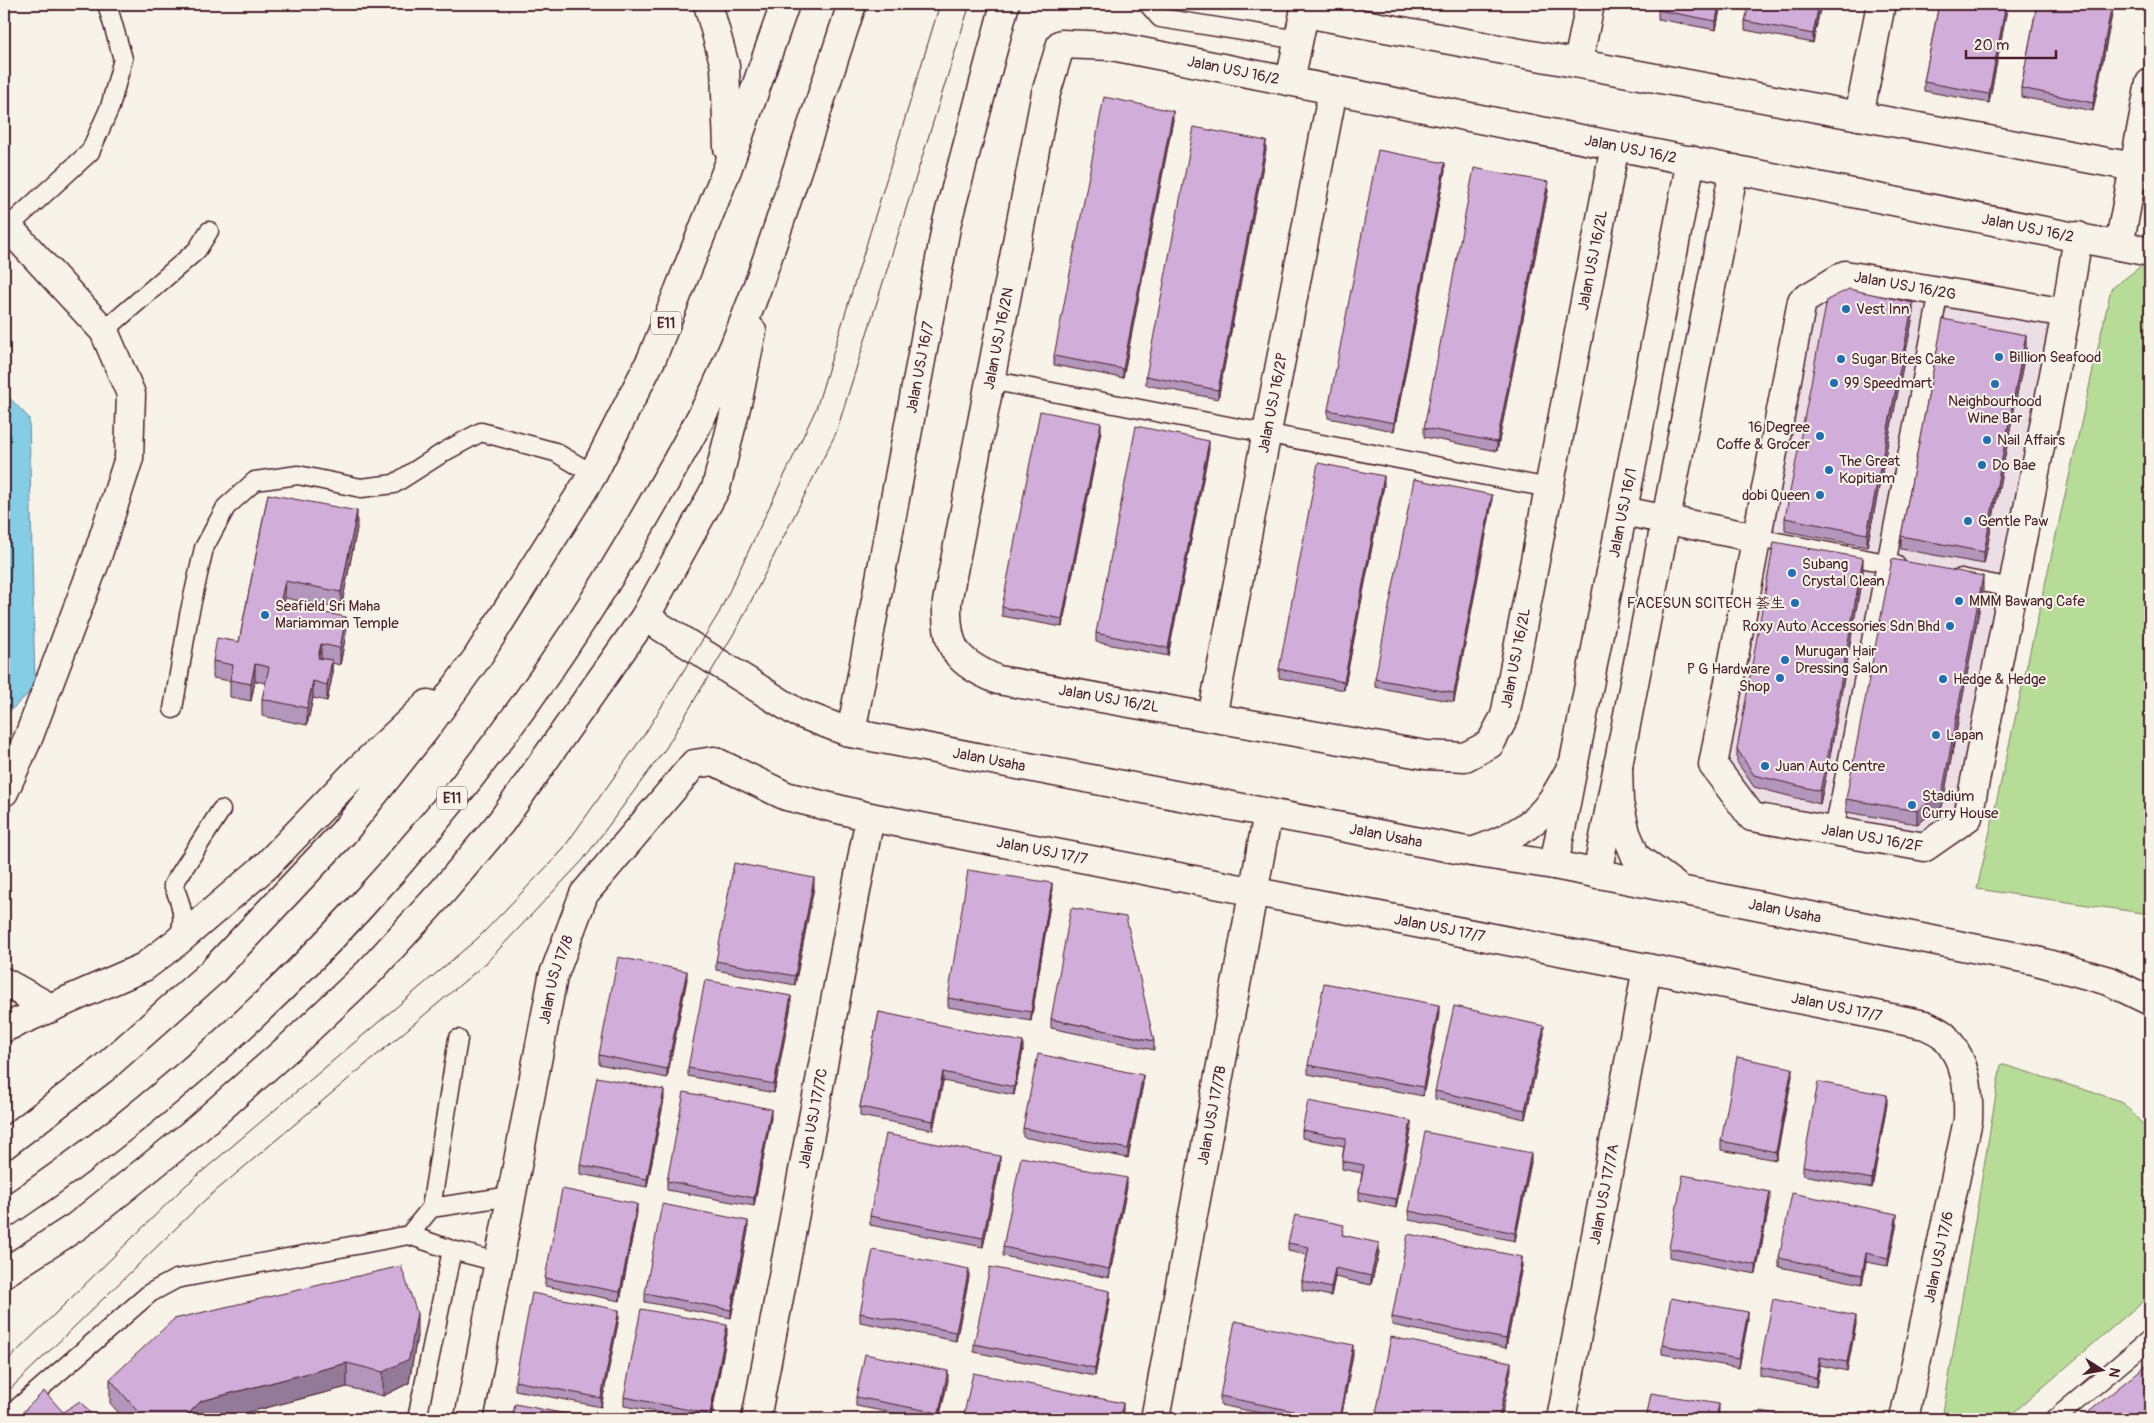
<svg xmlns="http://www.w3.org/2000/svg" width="2154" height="1423" font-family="Pangolin,'LXGW WenKai TC',sans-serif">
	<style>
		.built { fill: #ebdee4 }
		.green { fill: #b7dc97; stroke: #807e61 }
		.water { fill: #84cde5; stroke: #6d879b }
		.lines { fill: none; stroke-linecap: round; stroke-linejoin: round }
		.lane-casing { stroke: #4a1f2b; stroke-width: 21 }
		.street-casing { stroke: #4a1f2b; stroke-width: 31 }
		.secondary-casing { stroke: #4a1f2b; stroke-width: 31 }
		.highway-casing { stroke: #4a1f2b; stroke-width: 31 }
		.lane { stroke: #f7f3e8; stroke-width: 18 }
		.street { stroke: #f7f3e8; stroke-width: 28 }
		.secondary { stroke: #f7f3e8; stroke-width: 28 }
		.highway { stroke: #f7f3e8; stroke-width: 28 }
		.tram { stroke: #4a1f2b; stroke-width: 1 }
		.wall { fill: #b396bb; stroke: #4a1f2b }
		.shaded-wall { fill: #927a98; stroke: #4a1f2b }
		.building { fill: #d0aed9; stroke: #4a1f2b }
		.poi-dot { fill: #1f6fb2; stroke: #f7f3e8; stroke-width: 2 }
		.labels { text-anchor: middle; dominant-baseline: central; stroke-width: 4; stroke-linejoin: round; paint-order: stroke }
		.shield { fill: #f7f3e8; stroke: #7e5f64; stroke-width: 1 }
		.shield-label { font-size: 14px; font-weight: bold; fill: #4a1f2b }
		.street-label { font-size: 15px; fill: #4a1f2b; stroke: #f7f3e8 }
		.poi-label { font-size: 15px; fill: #4a1f2b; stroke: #f7f3e8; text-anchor: start }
	</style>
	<rect width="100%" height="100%" fill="#f7f3e8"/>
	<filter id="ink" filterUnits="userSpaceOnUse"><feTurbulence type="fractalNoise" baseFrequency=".02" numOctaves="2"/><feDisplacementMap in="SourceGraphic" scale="10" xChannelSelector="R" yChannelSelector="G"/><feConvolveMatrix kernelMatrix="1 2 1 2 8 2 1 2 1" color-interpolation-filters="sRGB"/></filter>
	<g filter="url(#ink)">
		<path class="built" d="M1849,287l203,37 -94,485 -34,23 -164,-25 -35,-47 86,-449z"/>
		<path class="green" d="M2145,263l5,1v650l-173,-25 134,-600z
			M2001,1064l120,37 29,31v163l-144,124h-64z"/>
		<path class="water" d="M4,392l25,26 6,269 -31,30z"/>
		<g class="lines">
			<g class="lane-casing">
				<path id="lane" d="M1148,4l12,14 139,22
					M4,222l4,5 82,-75 20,-45 13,-48 -16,-55
					M104,331l93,-81 12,-19
					M990,380l559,108
					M1757,538l139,27
					M1961,578l51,10
					M173,709l16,-94 15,-67 22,-41 29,-26 43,-6 63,13 33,-4 50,-32 37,-20 74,20 38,22
					M1834,831l105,-539
					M178,940c8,-20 4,-36 -5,-55l48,-75
					M431,1208l27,-169
					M409,1235l22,-27 80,-12
					M5,1419l145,-126 26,-14 233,-44 43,15 46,12
					M417,1419l35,-169
					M2055,1419l95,-80"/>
			</g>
			<g class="street-casing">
				<g id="street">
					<path d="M1305,13l829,154"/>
					<path d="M1578,63l12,-59"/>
					<path d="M1290,81l16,-77"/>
					<path d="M1859,116l22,-112"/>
					<path id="s1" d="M1615,146l-110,570 -15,28 -25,13 -39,-2 -428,-75c-43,-19 -52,-31 -51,-78l99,-509 15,-49 51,2 1038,206"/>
					<path d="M2119,246l31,-163"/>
					<path id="s2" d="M2066,313l-221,-38 -43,26 -89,464 39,52 173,30 43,-30 98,-504 12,-77"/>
					<path d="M1623,511l134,27"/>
					<path id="s3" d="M1212,717l121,-627"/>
					<path id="s4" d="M851,733l96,-511 58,-218"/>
					<path d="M4,792l25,-56 68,-179 32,-99 2,-64 -27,-63 -96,-104"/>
					<path id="s5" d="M1554,865l137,-705"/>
					<path d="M1597,874l137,-705"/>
					<path d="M4,982l47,26"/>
					<path id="s6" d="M469,1419l84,-442 31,-83 110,-130 20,-3 72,35 84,21 777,151 278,57c6,3 16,7 20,12 22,26 24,51 23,83l-64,299"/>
					<path id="s7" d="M756,1419l114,-602"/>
					<path id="s8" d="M1155,1419l113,-606"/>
					<path id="s9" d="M1561,1419l86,-451"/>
				</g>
			</g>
			<g class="secondary-casing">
				<g id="secondary">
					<path id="s10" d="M645,617l151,95 55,21 621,119 82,13 479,95 76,21 41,20"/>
					<path d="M1618,764l1,39 7,30 10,24 38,28"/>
					<path d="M1472,852c29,-10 60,-23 78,-49 9,-12 16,-27 24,-40"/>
				</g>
			</g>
			<g class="highway-casing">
				<path id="highway" d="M708,4l17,62 3,82
					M4,1028l140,-61 33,-25 90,-77 92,-96 69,-65
					M4,1145l99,-76 109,-97 131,-139 84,-106 50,-69 116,-184 59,-116 76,-191 57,-163
					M4,1214c258,-173 473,-410 630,-678 28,-48 56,-96 81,-146 30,-64 53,-132 75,-199 21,-62 42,-125 62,-187
					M4,1273l73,-47 113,-91 104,-92 75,-71 75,-82 57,-68 144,-205 71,-129 23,-93 13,-64"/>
			</g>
			<use href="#lane" class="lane"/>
			<use href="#street" class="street"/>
			<use href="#secondary" class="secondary"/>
			<use href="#highway" class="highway"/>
			<path class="tram" d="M4,1364l181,-178 293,-248 82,-85 86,-121 73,-119 97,-204 124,-405
				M4,1395l201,-195 281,-237 97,-103 83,-112 74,-125 96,-190 134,-429"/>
		</g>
		<path class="wall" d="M1721,4l-5,26 -58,-11v-9z
			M1821,4l-8,39 -68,-13v-9z
			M1939,4h69l-19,99 -65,-12v-9z
			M2037,4h77l-21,107 -72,-14v-9z
			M1173,120l-50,258 -69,-13v-9z
			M1266,150l-48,249 -72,-14v-9z
			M1445,171l-51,260 -66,-13v-8z
			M1548,191l-51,260 -73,-14v-9z
			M1913,316l-46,231 -82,-16v-13z
			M2026,348l-42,216 -83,-15v-13z
			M1101,431l-39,196 -60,-11v-9z
			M1209,449l-41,207 -72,-14v-9z
			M1384,485l-40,205 -65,-12v-9z
			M268,494l89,34 -16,81 -56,-11 -1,7 62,29 -6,31 -8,-2v14l-5,24 -14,-3 -6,27 -45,-9v-17l4,-16 -11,-2 -4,20 -21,-4v-16l-17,-3v-17l26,-19z
			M1492,503l-38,199 -79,-15v-8z
			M1863,571l-33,185 -10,48 -66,-17 -17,-25v-13z
			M1983,589l-41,218 -25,17 -71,-12v-13z
			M814,887l-19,98 -79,-15v-9z
			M1052,892l-21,129 -83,-14v-9z
			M687,979l-20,99 -68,-14v-9z
			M791,1005l-17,88 -86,-17v-8z
			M879,1012l144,38 -9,45 -71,-14 -10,49 -73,-14v-9z
			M1439,1014l-16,82 -115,-22v-9z
			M1051,1019l103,22v9l-103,-22z
			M1544,1034l-19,85 -90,-20v-8z
			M1792,1076l-16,84 -55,-10v-9z
			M1143,1084l-15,74 -105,-21v-9z
			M664,1099l-17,88 -67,-13v-9z
			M1887,1104l-15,84 -69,-13v-9z
			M771,1118l-17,88 -87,-16v-9z
			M1302,1130h109l-15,78 -37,-8v-8l3,-19 -20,-4v-8l2,-15 -42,-8z
			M1531,1162l-16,79 -106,-21v-9z
			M1000,1165l-17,82 -113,-22v-9z
			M1127,1187l-18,91 -106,-22v-9z
			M1770,1201l-14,73 -87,-17v-9z
			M637,1212l-17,89 -75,-15v-8z
			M1897,1223l-9,43 -22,-4 -4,22 -83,-17v-9z
			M748,1230l-17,88 -86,-16v-9z
			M1344,1235l35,17 -8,33 -36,-8 -4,19 -29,-6v-9l5,-26 -19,-4v-8z
			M1522,1266l-16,82 -114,-23v-8z
			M969,1277l-13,64 -96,-19v-9z
			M1110,1299l-15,77 -121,-24v-8z
			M619,1318l-18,89 -86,-17v-9z
			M1748,1320l-9,48 -77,-14v-9z
			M1856,1324l-9,47 -27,-6 -4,22 -56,-11v-9z
			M727,1334l-16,85h-17l-70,-13v-9z
			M417,1336l-8,47 -26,13 -36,-9 -125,32h-98l-14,-16v-24z
			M1353,1354l-12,65h-52l-69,-14v-9z
			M948,1380l-9,39h-14l-69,-13v-9z"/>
		<path class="shaded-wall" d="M1719,4h2l-5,26v-9z
			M1819,4h2l-8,39v-9z
			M2006,4h2l-19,99v-9z
			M2112,4h2l-21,107v-8z
			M1173,111v9l-50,258v-9z
			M1266,141v9l-48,249v-9z
			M1445,163v8l-51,260v-8z
			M1548,182v9l-51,260v-9z
			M1913,303v13l-46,231v-13z
			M2026,335v13l-42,216v-12z
			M1101,423v8l-39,196v-8z
			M1209,441v8l-41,207v-8z
			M1384,476v9l-40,205v-8z
			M1492,495v8l-38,199v-9z
			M357,511v17l-16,81v-17z
			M1863,558v13l-33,185 -10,48v-13z
			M1983,576v13l-41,218 -25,17v-13z
			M285,581v17l-5,23v-17z
			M346,617v17l-6,31v-17z
			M321,644v17l-3,-3z
			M332,660v17l-5,24v-16z
			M255,664v17l-4,20v-17z
			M313,681v17l-6,27v-17z
			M814,878v9l-19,98v-9z
			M1052,883v9l-21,129v-9z
			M687,971v8l-20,99v-9z
			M791,996v9l-17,88v-9z
			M1439,1005v9l-16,82v-9z
			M1544,1026v8l-19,85v-9z
			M1023,1042v8l-9,45v-8z
			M1792,1068v8l-16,84v-8z
			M943,1072v9l-10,49v-9z
			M1143,1075v9l-15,74v-9z
			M664,1090v9l-17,88v-8z
			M1887,1095v9l-15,84v-9z
			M771,1109v9l-17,88v-8z
			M1411,1121v9l-15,78v-9z
			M1531,1153v9l-16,79v-8z
			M1000,1156v9l-17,82v-9z
			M1127,1178v9l-18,91v-9z
			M1770,1192v9l-14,73v-9z
			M637,1204v8l-17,89v-9z
			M1897,1214v9l-9,43v-8z
			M748,1221v9l-17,88v-8z
			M1379,1243v9l-8,33v-9z
			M1866,1253v9l-4,22v-9z
			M1522,1257v9l-16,82v-9z
			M1335,1268v9l-4,19v-8z
			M969,1269v8l-13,64v-9z
			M1110,1291v8l-15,77v-8z
			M619,1310v8l-18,89v-9z
			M1748,1312v8l-9,48v-9z
			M417,1313v23l-8,47 -26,13v-24z
			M1856,1316v8l-9,47v-9z
			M727,1325v9l-17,85v-5z
			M1353,1345v9l-12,65h-2z
			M1820,1357v8l-4,22v-9z
			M1511,1362v8l-10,49h-2z
			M347,1363v24l-125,32h-39l18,-18z
			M948,1371v9l-9,39v-6z
			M1123,1403v9l-1,7h-2z
			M1719,1404v9l-1,6h-2z"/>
		<path class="building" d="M1659,4h60l-3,17 -58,-11z
			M1749,4h70l-6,30 -68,-13z
			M1939,4h67l-17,90 -65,-12z
			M2037,4h75l-19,99 -72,-15z
			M1104,97l69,14 -50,258 -69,-13z
			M1194,127l72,14 -48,249 -72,-14z
			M1378,150l67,13 -51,260 -66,-13z
			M1474,168l74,14 -51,260 -73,-14z
			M1849,289l64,14 -46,231 -82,-16 42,-218z
			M1943,319l83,16 -42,217 -83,-16z
			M1040,411l61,12 -39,196 -60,-12z
			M1136,426l73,15 -41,207 -72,-15z
			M1318,463l66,13 -40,206 -65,-13z
			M1414,479l78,16 -38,198 -79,-14z
			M268,494l89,17 -16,81 -56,-11 -5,23 66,13 -6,31 -19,-4 -3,14 14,2 -5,25 -14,-4 -6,27 -45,-9 7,-32 -14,-3 -4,20 -21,-4 3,-15 -20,-4 4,-23 22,4z
			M1774,542l89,16 -33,185 -10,48 -66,-16 -17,-26z
			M1892,559l91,17 -41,218 -25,17 -71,-12z
			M734,863l80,15 -19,98 -79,-15z
			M968,870l84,13 -21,129 -83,-14z
			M1071,908l55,9 28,124 -103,-22z
			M618,957l69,14 -20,98 -68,-14z
			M705,980l86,16 -17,88 -86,-16z
			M1324,983l115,22 -16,82 -115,-22z
			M1454,1006l90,20 -19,84 -90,-19z
			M879,1012l144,30 -9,45 -71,-15 -10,49 -73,-14z
			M1038,1054l105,21 -15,74 -105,-21z
			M1737,1057l55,11 -16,84 -55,-11z
			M597,1077l67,13 -17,89 -67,-14z
			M1818,1082l69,13 -15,84 -69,-13z
			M684,1092l87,17 -17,89 -87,-17z
			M1308,1101l103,20 -15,78 -37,-7 5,-27 -22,-4 4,-23 -44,-8z
			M1425,1132l106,21 -16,80 -106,-22z
			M886,1134l114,22 -17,82 -113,-22z
			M1021,1157l106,21 -18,91 -106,-22z
			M1683,1175l87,17 -14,73 -87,-17z
			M562,1189l75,15 -17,88 -75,-14z
			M1792,1193l105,21 -9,44 -22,-5 -4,22 -83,-17z
			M662,1204l86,17 -17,89 -86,-17z
			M1295,1215l49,10 -2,10 37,8 -8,33 -36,-8 -4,20 -29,-7 7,-34 -21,-4z
			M1408,1234l114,23 -16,82 -114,-22z
			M873,1250l96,19 -13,63 -96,-19z
			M401,1266l16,47 -8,46 -26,13 -36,-9 -146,38 -18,18h-39l-34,-40 64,-60z
			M990,1267l120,24 -15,77 -121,-24z
			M532,1293l87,17 -18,88 -86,-17z
			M1671,1298l77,14 -9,47 -77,-14z
			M1773,1299l83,17 -9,46 -27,-5 -4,21 -56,-11z
			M641,1309l86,16 -17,89 -86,-17z
			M1235,1321l118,24 -14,74h-7l-112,-23z
			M1391,1337l120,25 -12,57h-124z
			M865,1354l83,17 -9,42 -83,-16z
			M2150,1362v57h-70z
			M973,1373l150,30 -3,16h-157z
			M44,1391l19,21 17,-11 15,18h-79z
			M1651,1393l68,11 -3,15h-70z
			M515,1404l77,15h-80z
			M1760,1411l42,8h-44z
			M620,1415l22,4h-22z"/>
	</g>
	<g class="poi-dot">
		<circle cx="1846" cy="309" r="5"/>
		<circle cx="1999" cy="357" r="5"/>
		<circle cx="1841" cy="359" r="5"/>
		<circle cx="1834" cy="383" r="5"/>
		<circle cx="1995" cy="384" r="5"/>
		<circle cx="1820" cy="436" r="5"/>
		<circle cx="1987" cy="440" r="5"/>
		<circle cx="1982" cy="465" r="5"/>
		<circle cx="1829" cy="470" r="5"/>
		<circle cx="1820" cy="495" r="5"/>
		<circle cx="1968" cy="521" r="5"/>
		<circle cx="1792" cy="573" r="5"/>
		<circle cx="1959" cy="601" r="5"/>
		<circle cx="1795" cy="603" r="5"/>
		<circle cx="265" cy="615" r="5"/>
		<circle cx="1950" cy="626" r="5"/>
		<circle cx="1785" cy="660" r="5"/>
		<circle cx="1780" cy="678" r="5"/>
		<circle cx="1943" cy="679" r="5"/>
		<circle cx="1936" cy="735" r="5"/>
		<circle cx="1765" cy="766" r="5"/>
		<circle cx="1912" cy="805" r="5"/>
	</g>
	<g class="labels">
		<g class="shield">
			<rect x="651" y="311.5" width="30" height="23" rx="4"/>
			<rect x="437" y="786.5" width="30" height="23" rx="4"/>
		</g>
		<g class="shield-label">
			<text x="666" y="323">E11</text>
			<text x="452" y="798">E11</text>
		</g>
		<g class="street-label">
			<text stroke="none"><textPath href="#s1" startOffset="1961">Jalan USJ 16/2</textPath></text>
			<text stroke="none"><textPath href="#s1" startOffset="2366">Jalan USJ 16/2</textPath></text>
			<text stroke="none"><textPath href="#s1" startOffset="2771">Jalan USJ 16/2</textPath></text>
			<text transform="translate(1593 260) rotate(-79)">Jalan USJ 16/2L</text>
			<text transform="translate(1905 286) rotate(10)">Jalan USJ 16/2G</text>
			<text stroke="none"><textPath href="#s1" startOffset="1485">Jalan USJ 16/2N</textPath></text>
			<text stroke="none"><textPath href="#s4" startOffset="372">Jalan USJ 16/7</textPath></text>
			<text stroke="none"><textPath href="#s3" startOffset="320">Jalan USJ 16/2P</textPath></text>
			<text stroke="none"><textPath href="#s5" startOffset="359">Jalan USJ 16/1</textPath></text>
			<text transform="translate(1516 658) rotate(-79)">Jalan USJ 16/2L</text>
			<text transform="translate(1109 699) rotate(10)">Jalan USJ 16/2L</text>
			<text stroke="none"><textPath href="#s10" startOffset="378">Jalan Usaha</textPath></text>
			<text stroke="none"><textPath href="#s10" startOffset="782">Jalan Usaha</textPath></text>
			<text stroke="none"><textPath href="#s2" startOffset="934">Jalan USJ 16/2F</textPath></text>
			<text stroke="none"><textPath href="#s6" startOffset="1071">Jalan USJ 17/7</textPath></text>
			<text stroke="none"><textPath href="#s10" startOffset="1188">Jalan Usaha</textPath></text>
			<text stroke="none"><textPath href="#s6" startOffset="1476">Jalan USJ 17/7</textPath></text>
			<text stroke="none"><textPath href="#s6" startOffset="448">Jalan USJ 17/8</textPath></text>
			<text stroke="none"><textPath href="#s6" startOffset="1881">Jalan USJ 17/7</textPath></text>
			<text stroke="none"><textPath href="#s8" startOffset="309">Jalan USJ 17/7B</textPath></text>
			<text stroke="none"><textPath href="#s7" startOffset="306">Jalan USJ 17/7C</textPath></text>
			<text stroke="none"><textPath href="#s9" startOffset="229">Jalan USJ 17/7A</textPath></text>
			<text transform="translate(1939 1257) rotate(-78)">Jalan USJ 17/6</text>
		</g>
		<g class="poi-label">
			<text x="1856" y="309">Vest Inn</text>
			<text x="2009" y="357">Billion Seafood</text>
			<text x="1851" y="359">Sugar Bites Cake</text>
			<text x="1844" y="383">99 Speedmart</text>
			<text x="1995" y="401" text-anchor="middle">Neighbourhood<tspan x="1995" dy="17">Wine Bar</tspan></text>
			<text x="1810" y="427" text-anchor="end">16 Degree<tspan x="1810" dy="17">Coffe &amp; Grocer</tspan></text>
			<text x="1997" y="440">Nail Affairs</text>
			<text x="1839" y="461">The Great<tspan x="1839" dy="17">Kopitiam</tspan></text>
			<text x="1992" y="465">Do Bae</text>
			<text x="1810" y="495" text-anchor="end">dobi Queen</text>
			<text x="1978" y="521">Gentle Paw</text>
			<text x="1802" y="564">Subang<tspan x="1802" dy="17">Crystal Clean</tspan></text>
			<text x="1969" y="601">MMM Bawang Cafe</text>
			<text x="1785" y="603" text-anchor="end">FACESUN SCITECH 荟生</text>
			<text x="275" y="606">Seafield Sri Maha<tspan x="275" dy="17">Mariamman Temple</tspan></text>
			<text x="1940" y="626" text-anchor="end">Roxy Auto Accessories Sdn Bhd</text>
			<text x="1795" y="651">Murugan Hair<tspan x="1795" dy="17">Dressing Salon</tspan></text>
			<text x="1770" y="669" text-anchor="end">P G Hardware<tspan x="1770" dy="17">Shop</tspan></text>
			<text x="1953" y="679">Hedge &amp; Hedge</text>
			<text x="1946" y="735">Lapan</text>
			<text x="1775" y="766">Juan Auto Centre</text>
			<text x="1922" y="796">Stadium<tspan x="1922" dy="17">Curry House</tspan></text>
		</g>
	</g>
	<rect width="2154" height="1423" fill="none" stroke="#f7f3e8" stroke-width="20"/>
	<rect x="10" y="10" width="2134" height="1403" fill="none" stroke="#4a1f2b" stroke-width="2" filter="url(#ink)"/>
	<g transform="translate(2102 1370) rotate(101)" stroke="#f7f3e8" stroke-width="4" paint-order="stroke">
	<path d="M0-4L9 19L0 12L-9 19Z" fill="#4a1f2b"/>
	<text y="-8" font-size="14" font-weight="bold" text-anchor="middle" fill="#4a1f2b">N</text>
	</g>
	<path d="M1966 50v8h90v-8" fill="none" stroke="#4a1f2b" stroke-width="2.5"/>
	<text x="1974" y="50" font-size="15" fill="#4a1f2b" stroke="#f7f3e8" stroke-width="4" paint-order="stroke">20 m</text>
</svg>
